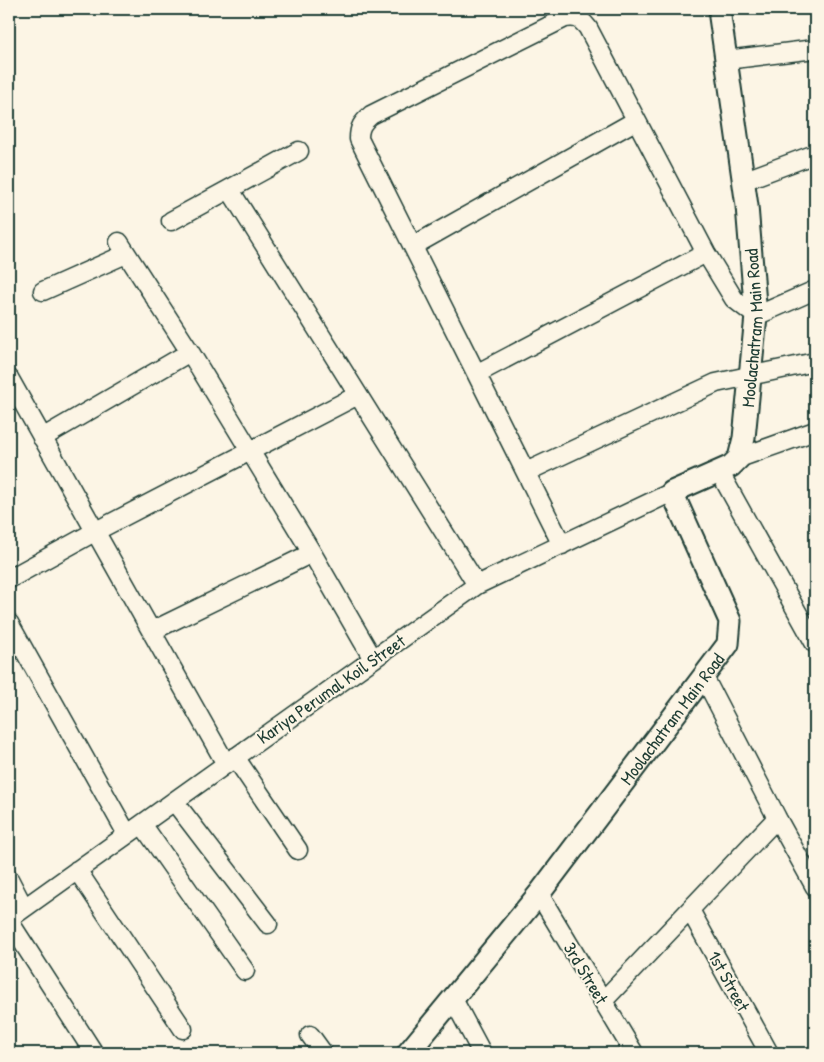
<svg xmlns="http://www.w3.org/2000/svg" width="824" height="1062" font-family="'Patrick Hand',sans-serif">
	<style>
		.lines { fill: none; stroke-linecap: round; stroke-linejoin: round }
		.minor-casing { stroke: #1f3d34; stroke-width: 21 }
		.tertiary-casing { stroke: #1f3d34; stroke-width: 25 }
		.minor { stroke: #fcf5e5; stroke-width: 18 }
		.tertiary { stroke: #fcf5e5; stroke-width: 21 }
		.labels { text-anchor: middle; dominant-baseline: central; stroke-width: 4; stroke-linejoin: round; paint-order: stroke }
		.street-label { font-size: 18px; fill: #1f3d34; stroke: #fcf5e5 }
	</style>
	<rect width="100%" height="100%" fill="#fcf5e5"/>
	<filter id="ink" filterUnits="userSpaceOnUse"><feTurbulence type="fractalNoise" baseFrequency=".02" numOctaves="2"/><feDisplacementMap in="SourceGraphic" scale="10" xChannelSelector="R" yChannelSelector="G"/><feConvolveMatrix kernelMatrix="1 2 1 2 8 2 1 2 1" color-interpolation-filters="sRGB"/></filter>
	<g filter="url(#ink)">
		<g class="lines">
			<g class="minor-casing">
				<path id="minor" d="M726,60l89,-11
					M743,181l72,-27
					M230,190l247,395
					M171,221l128,-70
					M119,242l71,110 122,201 61,106
					M413,246l222,-125
					M43,291l83,-37
					M478,373l228,-120
					M9,378l217,386
					M42,438l148,-86
					M739,458l76,-27
					M719,471l96,173
					M526,472l190,-89 99,-21
					M562,545l-203,-406c0,-12 3,-16 12,-24l194,-97c12,-2 16,1 23,10l118,225 28,46 22,17 59,-26
					M9,579l87,-48 262,-136
					M9,623l118,211
					M152,631l160,-78
					M704,677l73,141 38,69
					M235,757l63,93
					M174,801l94,123
					M142,824l103,147
					M77,870l106,159
					M9,879l15,29
					M539,894l95,159
					M690,910l79,143
					M9,919l468,-334 195,-93
					M9,921l85,132
					M453,999l29,54
					M603,1001l174,-183
					M310,1035l13,18"/>
			</g>
			<g class="tertiary-casing">
				<g id="tertiary">
					<path id="s1" d="M408,1053l131,-159 189,-250 2,-23 -58,-129 59,-26 8,-8 5,-20 12,-122 -9,-110 -27,-189 2,-8"/>
				</g>
			</g>
			<use href="#minor" class="minor"/>
			<use href="#tertiary" class="tertiary"/>
		</g>
	</g>
	<g class="labels">
		<g class="street-label">
			<text stroke="none"><textPath href="#s1" startOffset="891">Moolachatram Main Road</textPath></text>
			<text transform="translate(331 689) rotate(-35)">Kariya Perumal Koil Street</text>
			<text stroke="none"><textPath href="#s1" startOffset="426">Moolachatram Main Road</textPath></text>
			<text transform="translate(586 973) rotate(59)">3rd Street</text>
			<text transform="translate(729 981) rotate(61)">1st Street</text>
		</g>
	</g>
	<rect width="824" height="1062" fill="none" stroke="#fcf5e5" stroke-width="30"/>
	<rect x="15" y="15" width="794" height="1032" fill="none" stroke="#1f3d34" stroke-width="2" filter="url(#ink)"/>
</svg>
